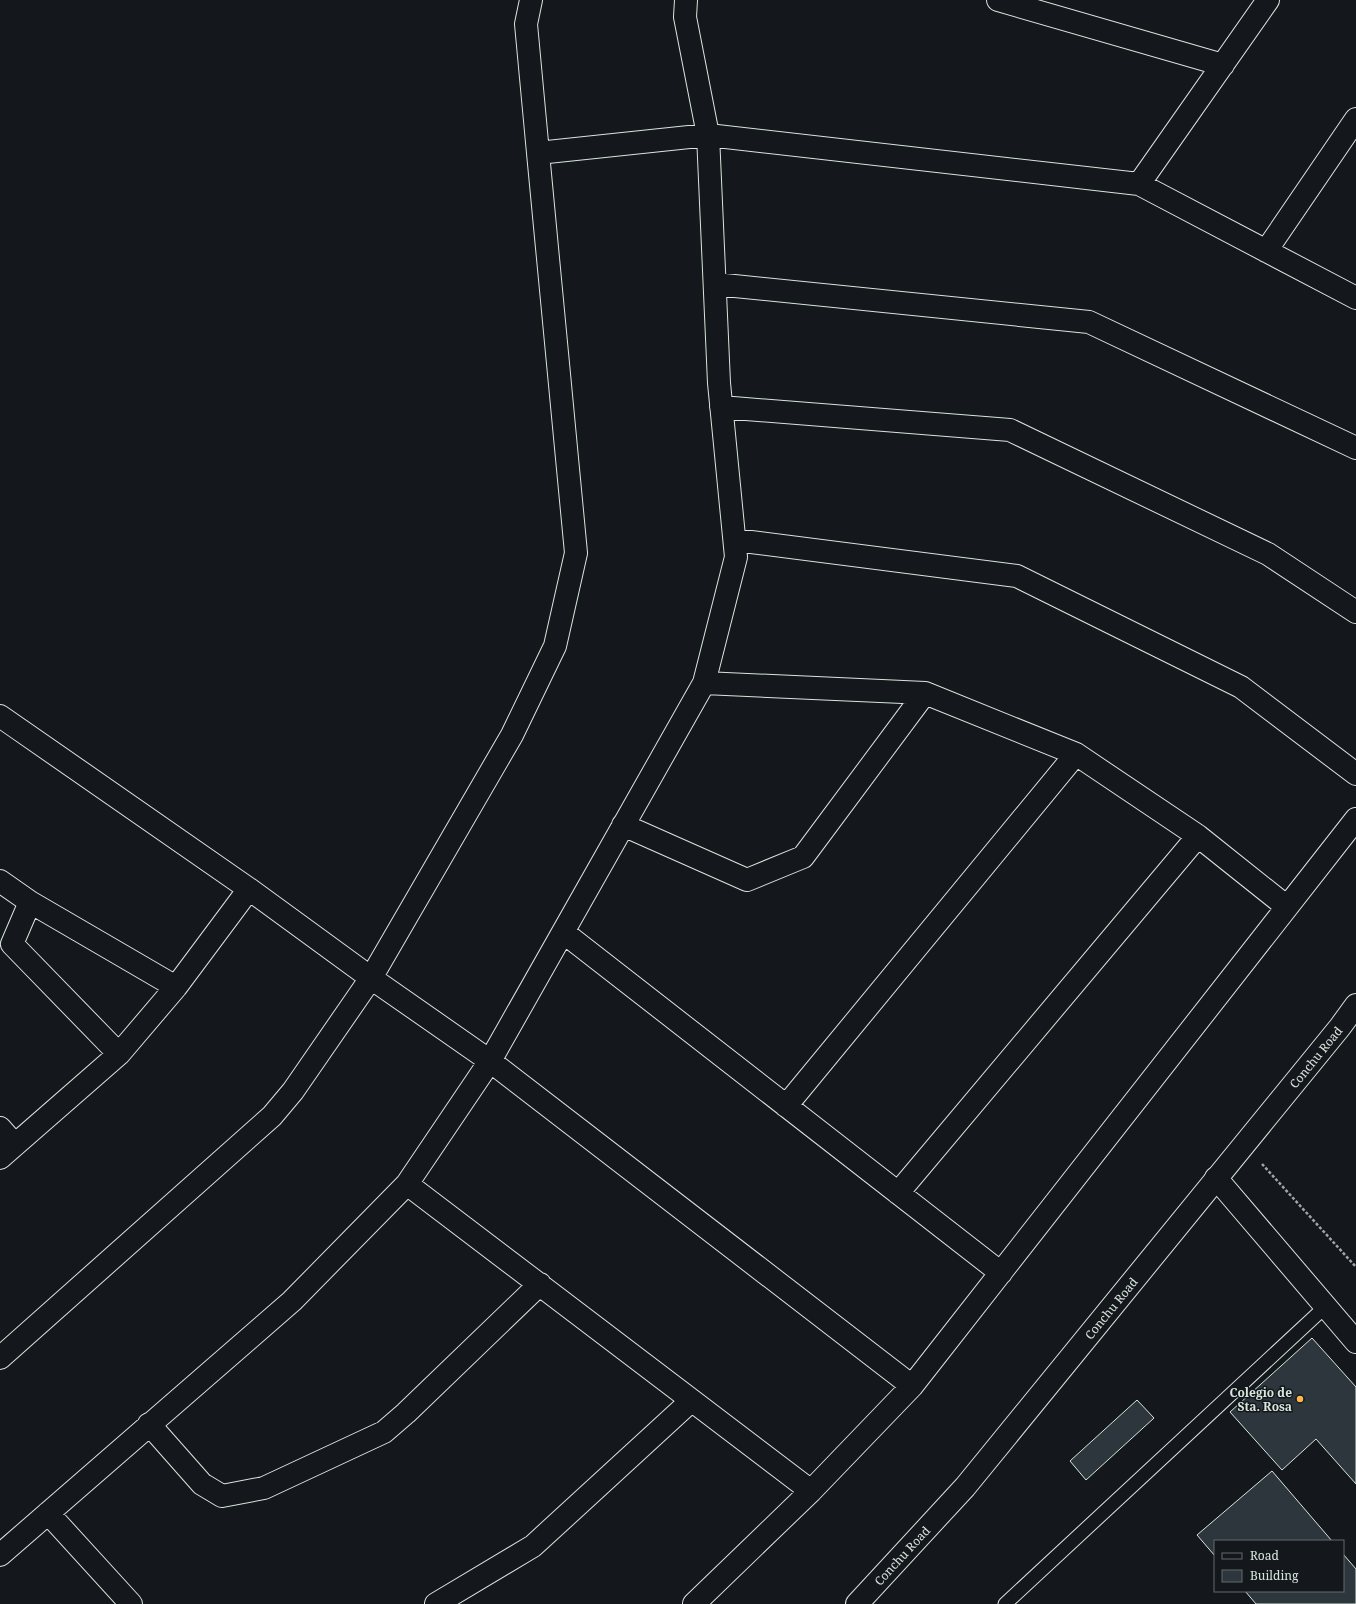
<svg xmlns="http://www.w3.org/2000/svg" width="1356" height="1604" font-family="'Noto Serif',serif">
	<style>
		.building { fill: #2c363c; stroke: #d8e6dc }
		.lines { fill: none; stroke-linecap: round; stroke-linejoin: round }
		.service-casing { stroke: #d8e6dc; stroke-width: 15 }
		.minor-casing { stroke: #d8e6dc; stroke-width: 24 }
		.secondary-casing { stroke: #d8e6dc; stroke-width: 24 }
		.path { stroke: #9da8a2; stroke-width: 2.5; stroke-dasharray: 3 2; stroke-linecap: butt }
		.service { stroke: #14181c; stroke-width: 13 }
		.minor { stroke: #14181c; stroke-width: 22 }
		.secondary { stroke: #14181c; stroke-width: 22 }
		.poi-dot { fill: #ffb74d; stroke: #14181c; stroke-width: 1.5 }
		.labels { text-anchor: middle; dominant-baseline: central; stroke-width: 3; stroke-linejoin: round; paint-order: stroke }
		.street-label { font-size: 12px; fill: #d8e6dc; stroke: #14181c }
		.poi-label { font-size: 12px; font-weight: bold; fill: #d8e6dc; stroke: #14181c; text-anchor: end }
	</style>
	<rect width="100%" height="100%" fill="#14181c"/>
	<path class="building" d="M1312,1338l44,49v97l-40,-45 -34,31 -52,-58z
		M1137,1400l17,18 -68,62 -16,-19z
		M1272,1471l60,70h-117v15l-18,-21z
		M1343,1554l13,15v35h-100l-11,-13h98z"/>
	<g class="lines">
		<g class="service-casing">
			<path id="service" d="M1005,1604l320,-297"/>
		</g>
		<g class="minor-casing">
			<path id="minor" d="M531,0l-5,24 12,129
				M998,0l225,65
				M1139,184l129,-184
				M1266,251l90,-132
				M715,284l374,38 267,126
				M721,407l289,23 258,124 88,58
				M735,540l282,36 224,111 115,87
				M704,683l221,10 151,61 122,82 89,71
				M0,716l249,173 122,89 119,83 422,325
				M623,825l124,55 56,-23 122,-164
				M0,881l30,21 146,85
				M30,902l-18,42 107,110
				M563,932l438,341
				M786,1106l290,-352
				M0,1128l15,17
				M0,1158l119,-104 57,-67 73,-98
				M1216,1178l140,164
				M407,1184l404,307
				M898,1193l300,-357
				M0,1358l272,-242 21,-25 78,-113 141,-243 43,-89 21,-93 -38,-400 170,-18 431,49 217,114
				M149,1424l53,60 20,12 42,-8 120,-56 22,-19 134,-129
				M48,1513l83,91
				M0,1555l292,-254 115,-117 83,-123 214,-378 32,-126 -17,-174 -11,-248 -23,-118 1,-17
				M436,1604l97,-58 158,-145
				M694,1604l117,-113 101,-105 444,-567"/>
		</g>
		<g class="secondary-casing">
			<g id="secondary">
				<path id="s1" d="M857,1604l108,-117 375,-460 16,-22"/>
			</g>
		</g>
		<path class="path" d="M1262,1164l94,103"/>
		<use href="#service" class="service"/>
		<use href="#minor" class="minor"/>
		<use href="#secondary" class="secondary"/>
	</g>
	<circle class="poi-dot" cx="1300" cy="1399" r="4"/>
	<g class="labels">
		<g class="street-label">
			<text stroke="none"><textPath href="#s1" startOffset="714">Conchu Road</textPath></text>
			<text stroke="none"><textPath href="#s1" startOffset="390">Conchu Road</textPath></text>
			<text stroke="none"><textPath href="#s1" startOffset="66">Conchu Road</textPath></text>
		</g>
		<g class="poi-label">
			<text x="1292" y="1392">Colegio de<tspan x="1292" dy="14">Sta. Rosa</tspan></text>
		</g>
	</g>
	<rect x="1214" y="1540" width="130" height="52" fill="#14181c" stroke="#626a69"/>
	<rect x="1222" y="1553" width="20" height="6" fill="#14181c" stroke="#626a69"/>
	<text x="1250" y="1560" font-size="12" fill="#d8e6dc">Road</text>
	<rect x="1222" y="1570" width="20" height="12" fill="#2c363c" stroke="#626a69"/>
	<text x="1250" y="1580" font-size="12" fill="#d8e6dc">Building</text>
</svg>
